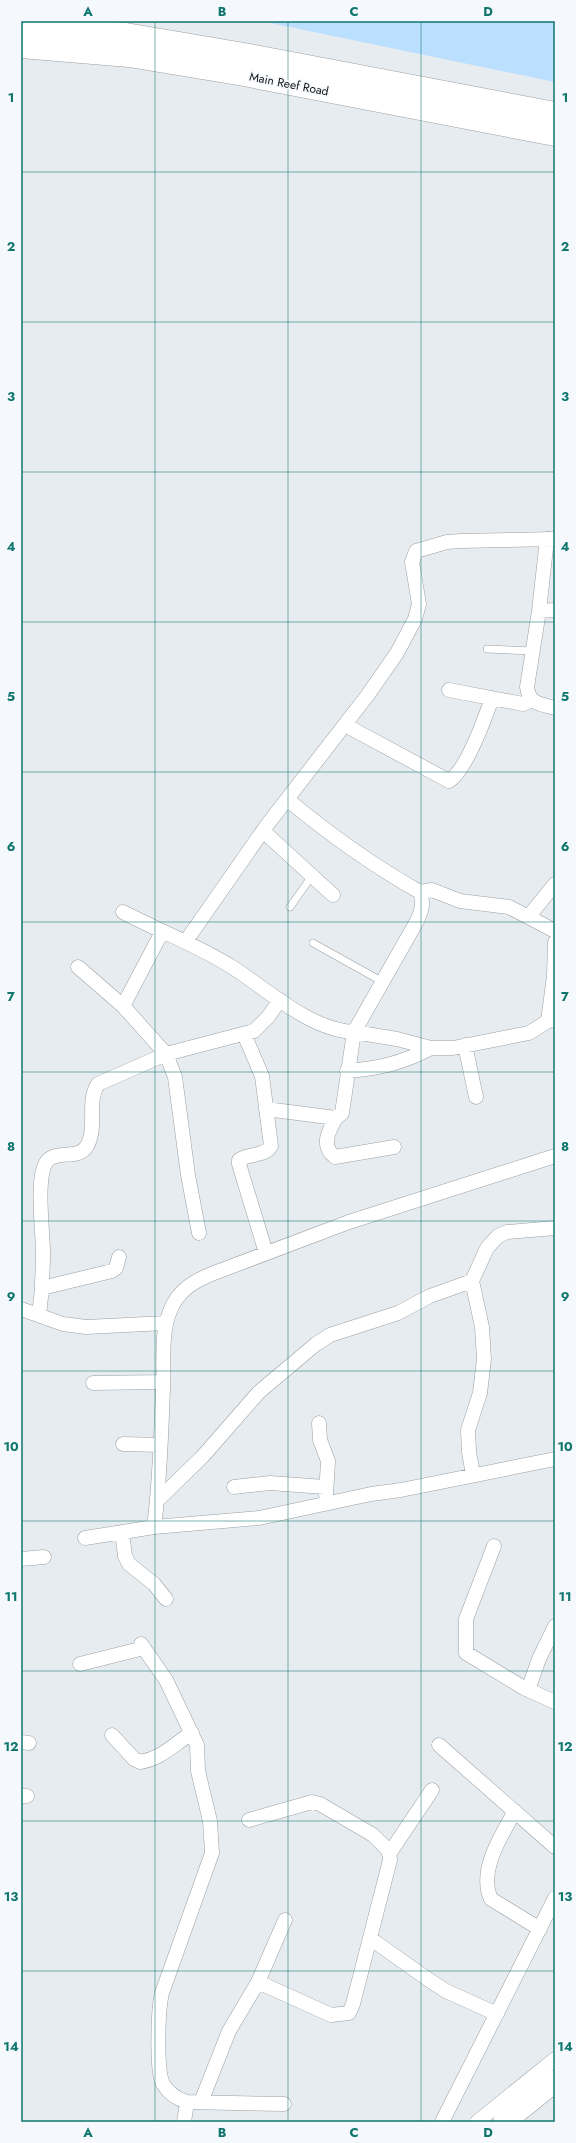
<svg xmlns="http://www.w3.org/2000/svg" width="576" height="2143" font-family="Jost,sans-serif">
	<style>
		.green { fill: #badfff }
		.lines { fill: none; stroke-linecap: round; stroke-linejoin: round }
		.service-casing { stroke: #9b9fa2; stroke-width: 8 }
		.minor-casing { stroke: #9b9fa2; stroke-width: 15 }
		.primary-casing { stroke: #9b9fa2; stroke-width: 23 }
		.service { stroke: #fff; stroke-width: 7 }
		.minor { stroke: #fff; stroke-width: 14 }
		.primary { stroke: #fff; stroke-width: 22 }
		.grid { fill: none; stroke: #0f766e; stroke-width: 1; stroke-opacity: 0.55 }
		.labels { text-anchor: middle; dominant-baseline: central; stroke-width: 3.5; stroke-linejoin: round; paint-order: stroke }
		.street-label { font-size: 12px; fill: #121315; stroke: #f5f9fd }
		.neatline { fill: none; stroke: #0f766e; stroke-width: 1.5 }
		.grid-label { font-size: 13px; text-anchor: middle; font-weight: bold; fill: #0f766e }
	</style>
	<rect width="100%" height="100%" fill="#e7ecf0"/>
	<path class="green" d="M261,21h294v61z"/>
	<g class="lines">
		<g class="service-casing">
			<path id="service" d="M487,649l46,2
				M290,907l22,-31
				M313,943l70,39"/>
		</g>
		<g class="minor-casing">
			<path id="minor" d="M547,539l-8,72 -12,76c2,17 13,17 28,21
				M539,611l16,-1
				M449,690l74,14 9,-4
				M345,725l104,56c17,-10 36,-63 43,-83
				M263,831l70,64
				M420,892l12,-2 28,11 49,6 46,24
				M123,912c36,19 74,33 109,55 36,23 78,63 122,65l63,-111c5,-11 7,-18 3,-29 -48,-27 -91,-58 -132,-92
				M529,916l26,-32
				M186,941l81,-116 100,-129 30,-43 18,-34 4,-15 -7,-42 4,-11 31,-9 14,-1 94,-2
				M78,967l45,39 43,48 9,23 13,98 11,58
				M123,1006l39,-74
				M548,1021l6,-45 1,-34
				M244,1034l18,42 9,70c-6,11 -23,7 -32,14v4l27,89
				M465,1045l11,52
				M347,1071c33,-3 53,-7 84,-23
				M266,1109l70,9 6,-5 12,-81 43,7 34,9h22l76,-15 19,-12 7,-1
				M336,1118c-7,12 -16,28 -1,39l59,-10
				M42,1288c0,-11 1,-21 1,-31 1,-20 -9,-83 5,-97 11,-10 31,0 39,-14 11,-20 -1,-44 11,-62l68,-30 88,-23 14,-14 12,-17
				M21,1309l42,15 23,3 80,-4
				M39,1315l3,-27 70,-17 4,-3 3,-11
				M93,1383l70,-1
				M319,1423l1,17 8,21 -2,34
				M123,1444l37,1
				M473,1475l-4,-23 -1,-22 12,-37 4,-34 -2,-32 -10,-46 15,-33 11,-12 9,-4 48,-4
				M234,1487l36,-4 55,4
				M158,1500l45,-44 56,-64 57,-48 14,-9 68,-22 32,-17 42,-15
				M154,1527c6,-45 7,-91 9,-137 2,-30 -5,-65 14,-92 10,-13 22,-19 37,-25l135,-51 206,-66
				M122,1532l3,24 4,8 25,20 12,15
				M85,1538l69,-11 105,-9 112,-24 30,-4 154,-31
				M494,1546l-28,73v34l58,35 31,14
				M21,1559l23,-2
				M141,1644l25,36 31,65 1,26 12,50 2,32 -50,140c-4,16 -6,77 1,91 6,10 14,15 24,18l97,2
				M80,1664l64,-16
				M528,1690l11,-31 16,-33
				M112,1735l22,24 6,3c21,-3 34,-18 52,-29
				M21,1742l8,1
				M439,1745l116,102
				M21,1796h6
				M515,1811c-14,25 -37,60 -24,88l49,30
				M249,1820l63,-18 8,2 53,31 16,16 1,9 -37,144 -4,9 -18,2 -73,-33
				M389,1854l43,-64
				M371,1939l58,41 17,11 51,23
				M201,2102l28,-71 29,-49 27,-62
				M184,2122l3,-20
				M442,2122l113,-224
				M477,2122l78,-63"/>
		</g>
		<g class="primary-casing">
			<path id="primary" d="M21,27l105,7 118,20 311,59
				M21,47l108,9 115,19 311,60
				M504,2122l51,-41"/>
		</g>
		<use href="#service" class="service"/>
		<use href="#minor" class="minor"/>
		<use href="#primary" class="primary"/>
	</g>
	<path class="grid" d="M155,21v2101M288,21v2101M421,21v2101M21,172h534M21,322h534M21,472h534M21,622h534M21,772h534M21,922h534M21,1072h534M21,1221h534M21,1371h534M21,1521h534M21,1671h534M21,1821h534M21,1971h534"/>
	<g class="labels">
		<g class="street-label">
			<text transform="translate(289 84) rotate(11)">Main Reef Road</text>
		</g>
	</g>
	<rect width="576" height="2143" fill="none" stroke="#f5f9fd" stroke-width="44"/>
	<rect x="22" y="22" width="532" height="2099" class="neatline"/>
	<g class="grid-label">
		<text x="88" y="16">A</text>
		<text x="222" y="16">B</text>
		<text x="354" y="16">C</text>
		<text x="488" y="16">D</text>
		<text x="11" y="102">1</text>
		<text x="565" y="102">1</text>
		<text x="11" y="251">2</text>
		<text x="565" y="251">2</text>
		<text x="11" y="401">3</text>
		<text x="565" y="401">3</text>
		<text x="11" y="551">4</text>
		<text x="565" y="551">4</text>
		<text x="11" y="701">5</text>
		<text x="565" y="701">5</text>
		<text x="11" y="851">6</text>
		<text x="565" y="851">6</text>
		<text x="11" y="1001">7</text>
		<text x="565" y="1001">7</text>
		<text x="11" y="1151">8</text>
		<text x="565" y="1151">8</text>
		<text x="11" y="1301">9</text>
		<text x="565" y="1301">9</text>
		<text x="11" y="1451">10</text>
		<text x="565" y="1451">10</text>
		<text x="11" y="1601">11</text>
		<text x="565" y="1601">11</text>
		<text x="11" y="1751">12</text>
		<text x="565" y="1751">12</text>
		<text x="11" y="1901">13</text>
		<text x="565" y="1901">13</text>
		<text x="11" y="2051">14</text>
		<text x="565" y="2051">14</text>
		<text x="88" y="2137">A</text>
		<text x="222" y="2137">B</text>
		<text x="354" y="2137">C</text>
		<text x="488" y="2137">D</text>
	</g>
</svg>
